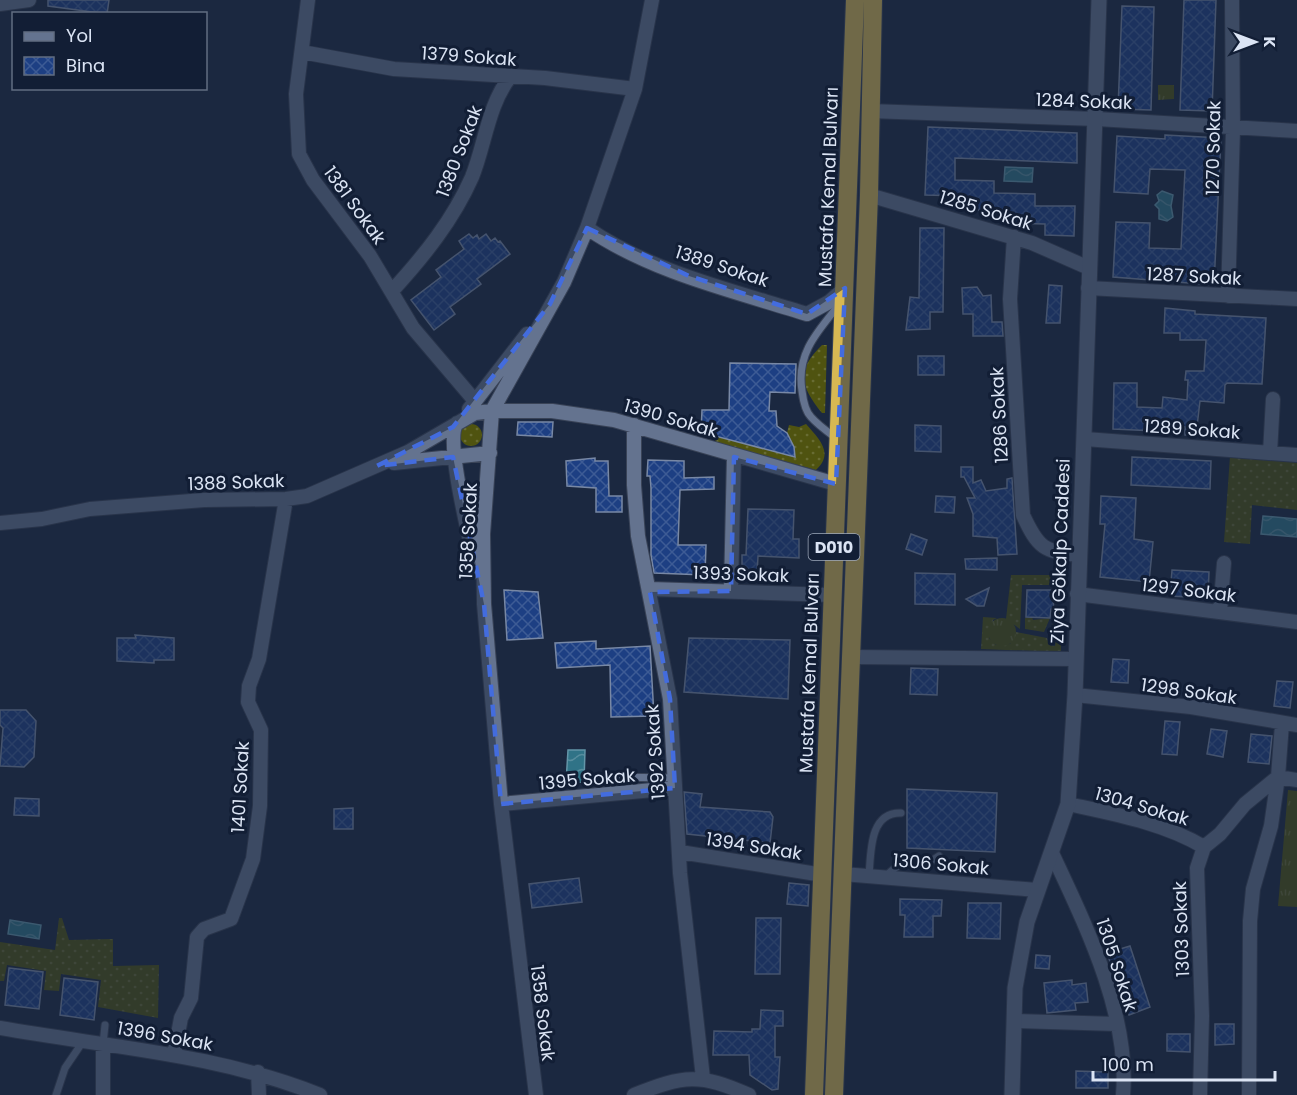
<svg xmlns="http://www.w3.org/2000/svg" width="1297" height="1095" font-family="Poppins,sans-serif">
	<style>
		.grass { fill: url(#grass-dots) }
		.park { fill: url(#park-tufts) }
		.water { fill: url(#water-waves); stroke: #6395a8; stroke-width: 1.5 }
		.building { fill: url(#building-cross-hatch); stroke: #7888a5; stroke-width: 1.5 }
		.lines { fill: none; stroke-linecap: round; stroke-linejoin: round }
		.lane-casing { stroke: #394357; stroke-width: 9 }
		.street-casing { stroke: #394357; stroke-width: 16 }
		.secondary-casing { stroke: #394357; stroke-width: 17 }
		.highway-casing { stroke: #394357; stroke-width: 20 }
		.lane { stroke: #64738f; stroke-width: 7 }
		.street { stroke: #64738f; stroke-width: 14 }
		.secondary { stroke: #64738f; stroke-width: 15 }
		.highway { stroke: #d7b853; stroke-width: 18 }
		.marked { fill: none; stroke: #436cde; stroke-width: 4.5; stroke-dasharray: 12 8; stroke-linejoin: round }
		.labels { text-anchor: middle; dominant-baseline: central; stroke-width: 6; stroke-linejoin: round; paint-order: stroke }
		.shield { fill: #121e35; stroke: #9fa9bb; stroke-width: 1.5 }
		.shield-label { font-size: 16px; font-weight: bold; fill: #dbe4f4 }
		.street-label { font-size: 18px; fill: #dbe4f4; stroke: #121e35 }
	</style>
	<defs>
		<pattern id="grass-dots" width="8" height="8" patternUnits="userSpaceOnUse" patternTransform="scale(1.5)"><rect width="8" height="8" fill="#4f5310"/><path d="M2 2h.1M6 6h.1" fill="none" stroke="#686c33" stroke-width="1.8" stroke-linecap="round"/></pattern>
		<pattern id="park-tufts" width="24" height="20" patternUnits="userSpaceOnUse" patternTransform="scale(1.5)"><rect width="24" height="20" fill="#4f5310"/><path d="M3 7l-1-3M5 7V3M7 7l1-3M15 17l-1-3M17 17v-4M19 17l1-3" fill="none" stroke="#686c33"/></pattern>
		<pattern id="water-waves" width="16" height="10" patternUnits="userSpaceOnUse" patternTransform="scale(1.5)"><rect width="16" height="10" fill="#307387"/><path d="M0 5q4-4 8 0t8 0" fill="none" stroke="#578d9e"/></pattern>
		<pattern id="building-cross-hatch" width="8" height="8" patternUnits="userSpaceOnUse" patternTransform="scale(1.5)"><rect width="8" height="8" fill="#1d3f83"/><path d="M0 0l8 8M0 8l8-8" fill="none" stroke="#3d5b95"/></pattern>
	</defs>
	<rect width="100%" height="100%" fill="#1b2840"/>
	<path class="grass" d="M822,345h5l-2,68h-3c-22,-27 -26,-43 0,-68z
		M460 435a11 11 0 1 1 22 0a11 11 0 1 1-22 0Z
		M806,424c12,14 29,29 10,46l-101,-28v-6l80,21 -1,-10 -7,-14 2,-8 10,2z
		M1230,456l67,4v50l-45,-5 -2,39 -26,-2z
		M1011,575h53v4l-12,-2 -3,8h-27l-2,44 -14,-10z
		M1061,608v44l-80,-3 2,-32 14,1 -4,2 -4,18 7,7 14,-1 6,-12 31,6 2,7 6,1 1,-9 -6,-1c-1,-12 8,-17 11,-28z
		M1032,617l1,3 17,-2 -6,14 -19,-3v-11z
		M59,918h3l7,22 44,-1v27l46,-1 -1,53 -60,-11 3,-27 -40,-6 -2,17 -15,-1 2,-19 -39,-6 -3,16h-4v-39l55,8z"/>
	<path class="park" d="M1158,85h16v14l-16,1z
		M988 632a14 14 0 1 1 28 0a14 14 0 1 1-28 0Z
		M1288,790l9,1v116l-19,-1z"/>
	<path class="water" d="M1005,167l28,1 -1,14 -28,-1z
		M1162,191l11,4 -2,11 2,11 -6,4 -8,-2v-10l-4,-4 4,-4 -2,-6z
		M1263,516l34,3v18l-36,-3z
		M568,750h17l-1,32 -18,1z
		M10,920l31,5 -2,14 -31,-5z"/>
	<path class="building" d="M48,0h61l-2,14 -59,-8z
		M1184,0h32l-4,111 -32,-1z
		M1122,6l32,1 -3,103 -33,-1z
		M928,127l149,6v30l-122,-5v22l39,1v12l41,1v12h40l-1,30 -29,-1v-11l-39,-1v-13h-42v-14l-39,-1z
		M1165,135l56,3 -7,147 -101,-8 3,-55 34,1 -1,25 32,1 4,-79 -35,-1 -2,25 -34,-2 3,-56 48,3z
		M920,228h24l-1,84h-13v17l-24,1 4,-33 9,1z
		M469,234l4,4 4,-3 2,4 7,-5 5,7 4,-3 3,4 2,-1 10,13 -33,25 4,5 -31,23 5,7 -21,16 -23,-30 30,-23 -5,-7 28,-21 -5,-8z
		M1049,285l13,1 -2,37h-14z
		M977,287l6,9 8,-1 1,27h10l1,14h-30v-22h-10l-1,-26z
		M1165,308l30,3v3l71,4 -4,66 -35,-1 -2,2 -1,18 -24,-2 -4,34h-11v-8l-29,-3v7l-43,-2 1,-46h23v24l25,1 1,-11 24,3 1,-20h-3l1,-9h18l2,-31h-26v-7h-16z
		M918,356h26v19h-26z
		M730,363l66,1 -1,29 -25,-1 -1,19h7l1,15 10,7 7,14 1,10 -80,-21 -1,-3h-13l1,-23h27z
		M518,422h35l-1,15 -35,-2z
		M915,425l26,1v26l-26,-1z
		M1132,457l79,4 -1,28 -79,-4z
		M595,458v3h13l1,35h13v16h-26v-24l-29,-2 -1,-25z
		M648,460l36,1v17l30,-1v12l-34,1 -2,55h28l-1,30 -51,-2 -3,-18v-67l-1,-12h-3z
		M961,467h12v16l8,-3 5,11 21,-3v-9l5,-1 5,76 -19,1 -1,-17 -24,-2v-22l-6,-16h8l-11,-21h-3z
		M936,496l19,1 -1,16 -19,-1z
		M1101,496l35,2 -2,41 19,3 -4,40 -49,-5 5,-53h-5z
		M748,509l46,1 -1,29h6v19l-41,-2 -1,19 -15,-1v-19h4z
		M911,534l16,6 -5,15 -16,-6z
		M997,558v12l-31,-1 -1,-10z
		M1172,570l37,2 -1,26 -38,-2z
		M915,573l40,1v31l-40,-1z
		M989,588l-5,18h-7l-11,-7z
		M504,590l34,2 5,46 -36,2z
		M1027,590h25l2,19h-3l-1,9 -24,-1z
		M135,635l39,3v22h-20v3l-37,-2v-23h19z
		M689,638l101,2 -2,59 -104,-7z
		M596,641v8l54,-3 4,70 -43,1 -1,-52 -53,3 -2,-25z
		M1113,659l16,1 -1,23 -17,-1z
		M911,668l27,1 -1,26 -27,-1z
		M1277,681l16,1 -3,26 -16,-2z
		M0,710h26l10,11 -2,36 -10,10 -24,-1 3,-38 -3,-3z
		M1165,721l15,1 -3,33 -15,-1z
		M1211,729l16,2 -4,26 -16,-3z
		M1251,734l21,2 -3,28 -21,-2z
		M907,789l90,4 -2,59 -88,-4z
		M684,792l18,2 -2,13 70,5 3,5 -3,26 -83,-9z
		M15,798l24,1v17l-25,-1z
		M353,808v21h-19v-20z
		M579,878l3,24 -50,6 -3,-24z
		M789,883l20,2 -1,21 -21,-2z
		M900,899l42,1 -1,16h-8v21h-29l1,-22h-5z
		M968,903h33l-1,36 -33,-1z
		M756,918h25l-1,56h-25z
		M1130,946l20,61 -21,8 -22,-62z
		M1036,955l14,1 -1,13 -14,-1z
		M9,968l34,4 -4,37 -34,-4z
		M64,978l34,4 -4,38 -34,-5z
		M1072,980v5l14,-2 2,19 -13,1 1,7 -29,3 -3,-30z
		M761,1010l22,1v15h-8v31h5l-2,32 -6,1 -22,-15 -1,-20h-36l1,-24 38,1v-3h8z
		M1215,1024h19v20l-19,1z
		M1167,1034h23v18l-23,-1z
		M1076,1071l32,1v16h-32z"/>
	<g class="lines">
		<g class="lane-casing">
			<path id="lane" d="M836,438c-8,-6 -18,-13 -25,-21 -6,-6 -8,-18 -9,-26 -6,-37 15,-59 37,-86
				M609,777l67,1
				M869,876c2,-23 0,-64 32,-63
				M886,877c21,-27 38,-8 53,-21
				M103,1044l2,-19
				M56,1095l9,-27 17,-25"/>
		</g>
		<g class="street-casing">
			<path id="street" d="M308,0l-12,94 3,60 14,26 57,76 43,72 62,73
				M0,4l29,-4
				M302,52l92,17 151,9 90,11
				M870,111l227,8 200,12
				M869,195l163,48 57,25
				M587,228c64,44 147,63 220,86l22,-12 16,-14
				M1014,237l-4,62 13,216c15,33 21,37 56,40
				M1088,288l209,11
				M392,291c32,-35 61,-71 80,-114 13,-32 16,-72 38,-100
				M1228,296l5,-167 -1,-129
				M469,409l58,-75
				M457,423c-13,16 15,125 20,149
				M634,425v60l4,51 32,163 10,174 23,205
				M1085,439l212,16
				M1270,453l3,-54
				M394,463l96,-10
				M0,523l42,-4 48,-10 114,-9 82,-1 21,-3 101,-44 67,-39 17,-2h60l62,9 222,64
				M650,589l182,6
				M731,591l3,-135
				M1077,594l220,28
				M1220,612l4,-49
				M851,657l224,2
				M1075,695l116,12 106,18
				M501,804l174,-16
				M1068,804c46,10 96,19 136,43
				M680,852l143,23
				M1052,853c33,71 78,161 71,242
				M843,874l194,16
				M1014,1021l103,3
				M0,1028c107,19 218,26 320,67
				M103,1044v51
				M174,1055l7,-37 10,-20 6,-61 7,-8 27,-10 22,-60 7,-53 1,-76 -13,-28 1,-16 10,-27 27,-160
				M258,1072l1,23
				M536,1095l-35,-291 -17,-200 -1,-70 9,-123 72,-129 23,-54 48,-139 17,-89
				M634,1095c50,-20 66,-22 115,0
				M1200,1095l2,-79 -5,-148 7,-21 16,-13 25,-30 33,-27 4,-53
				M1249,1095l1,-174 3,-32 18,-63 7,-49 19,3"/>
		</g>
		<g class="secondary-casing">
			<path id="secondary" d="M1012,1095l3,-107 12,-66 41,-118 7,-109 24,-695"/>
		</g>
		<g class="highway-casing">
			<path id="highway" d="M814,1095l41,-1095
				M834,1095l35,-900 4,-195"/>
		</g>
		<use href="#lane" class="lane"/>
		<use href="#street" class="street"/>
		<use href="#secondary" class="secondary"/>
		<use href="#highway" class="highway"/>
	</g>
	<path d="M0 0H1297V1095H0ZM587,228l102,48 118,38 38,-26 -9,196 -102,-27 -3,134 -81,1 20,107 5,89 -174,16 -17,-200 -31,-147 -76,9 76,-39 97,-123z" fill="#1b2840" fill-opacity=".55" fill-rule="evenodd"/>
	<path class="marked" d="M587,228l102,48 118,38 38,-26 -9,196 -102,-27 -3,134 -81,1 20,107 5,89 -174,16 -17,-200 -31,-147 -76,9 76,-39 97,-123z"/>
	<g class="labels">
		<rect class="shield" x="808.5" y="534" width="51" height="26" rx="4.5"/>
		<g class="shield-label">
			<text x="834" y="547">D010</text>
		</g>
		<g class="street-label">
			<text transform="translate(469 56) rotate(4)">1379 Sokak</text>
			<text transform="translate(1084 101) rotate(2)">1284 Sokak</text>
			<text transform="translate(1213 148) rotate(-89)">1270 Sokak</text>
			<text transform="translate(459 151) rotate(-69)">1380 Sokak</text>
			<text transform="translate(828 187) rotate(-88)">Mustafa Kemal Bulvarı</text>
			<text transform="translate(355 205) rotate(54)">1381 Sokak</text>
			<text transform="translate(986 210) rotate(17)">1285 Sokak</text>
			<text transform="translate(722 266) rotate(18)">1389 Sokak</text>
			<text transform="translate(1194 276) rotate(3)">1287 Sokak</text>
			<text transform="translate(999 415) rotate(-93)">1286 Sokak</text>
			<text transform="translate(671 418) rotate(16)">1390 Sokak</text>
			<text transform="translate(1192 429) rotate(4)">1289 Sokak</text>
			<text transform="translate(236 482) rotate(-2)">1388 Sokak</text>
			<text transform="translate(468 531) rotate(-87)">1358 Sokak</text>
			<text transform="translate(1060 551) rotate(-88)">Ziya Gökalp Caddesi</text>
			<text transform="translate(741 574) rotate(2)">1393 Sokak</text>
			<text transform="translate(1189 590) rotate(7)">1297 Sokak</text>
			<text transform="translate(809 673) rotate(-88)">Mustafa Kemal Bulvarı</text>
			<text transform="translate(1189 691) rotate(8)">1298 Sokak</text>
			<text transform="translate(655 752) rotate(-94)">1392 Sokak</text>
			<text transform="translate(587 779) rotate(-5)">1395 Sokak</text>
			<text transform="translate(240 787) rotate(-87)">1401 Sokak</text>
			<text transform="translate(1142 806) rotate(16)">1304 Sokak</text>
			<text transform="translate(754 846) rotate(9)">1394 Sokak</text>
			<text transform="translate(941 864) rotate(5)">1306 Sokak</text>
			<text transform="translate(1181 929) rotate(-92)">1303 Sokak</text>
			<text transform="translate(1117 965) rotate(72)">1305 Sokak</text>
			<text transform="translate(543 1013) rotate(83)">1358 Sokak</text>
			<text transform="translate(165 1036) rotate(10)">1396 Sokak</text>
		</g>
	</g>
	<rect x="12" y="12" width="195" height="78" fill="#121e35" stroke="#626d81" stroke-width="1.5"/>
	<rect x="24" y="32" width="30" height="9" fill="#64738f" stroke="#626d81" stroke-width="1.5"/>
	<text x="66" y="42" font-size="18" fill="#dbe4f4">Yol</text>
	<rect x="24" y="57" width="30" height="18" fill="url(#building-cross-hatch)" stroke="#626d81" stroke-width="1.5"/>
	<text x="66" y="72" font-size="18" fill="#dbe4f4">Bina</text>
	<g transform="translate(1255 42) rotate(90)" stroke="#121e35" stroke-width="4.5" paint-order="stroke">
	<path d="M0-4.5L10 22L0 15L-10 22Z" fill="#dbe4f4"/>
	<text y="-9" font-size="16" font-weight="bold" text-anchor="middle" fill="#dbe4f4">K</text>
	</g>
	<path d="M1093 1071v9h182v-9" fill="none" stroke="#dbe4f4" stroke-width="3"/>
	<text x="1102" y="1071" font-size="18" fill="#dbe4f4" stroke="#121e35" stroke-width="4.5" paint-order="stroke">100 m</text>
</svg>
